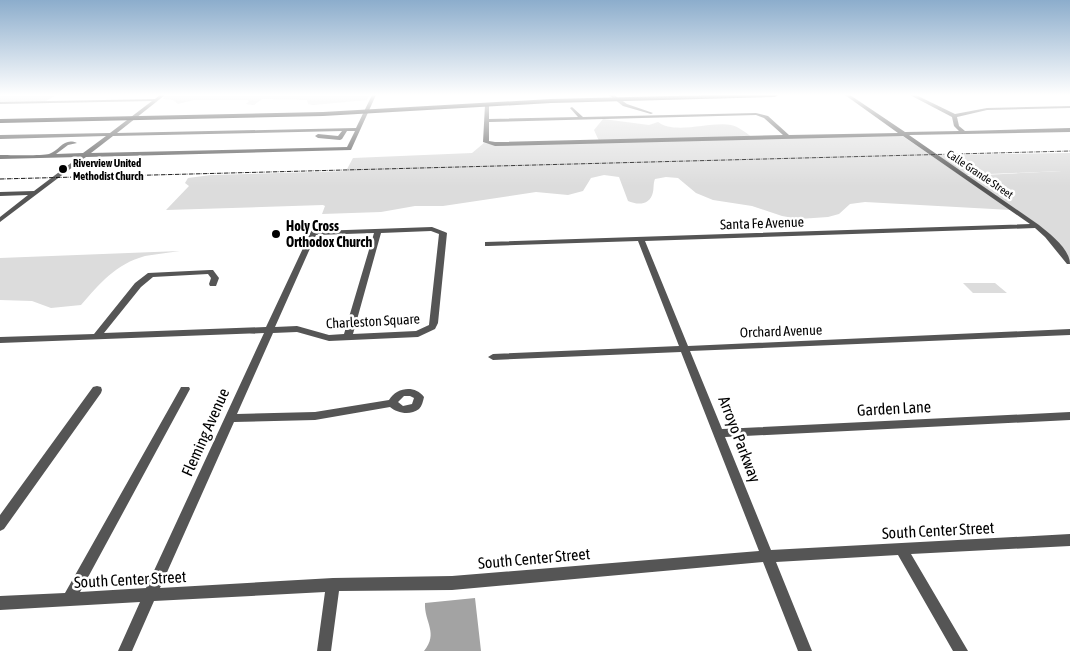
<svg xmlns="http://www.w3.org/2000/svg" width="1070" height="651" font-family="'Asap Condensed',sans-serif">
	<style>
		.green { fill: #dcdcdc }
		.water { fill: #a3a3a3 }
		.lines { fill: none; stroke-linecap: round; stroke-linejoin: round }
		.minor { fill: #555; fill-rule: evenodd }
		.major { fill: #000; fill-rule: evenodd }
		.rail { stroke: #000; stroke-width: 1; stroke-dasharray: 4.5 1 0.5 1; stroke-linecap: butt }
		.poi-dot { fill: #000; stroke: #fff; stroke-width: 2 }
		.labels { text-anchor: middle; dominant-baseline: central; stroke-width: 5; stroke-linejoin: round; paint-order: stroke }
		.far-poi-label { font-size: 11px; font-weight: bold; fill: #000; stroke: #fff; text-anchor: start }
		.far-street-label { font-size: 11px; fill: #000; stroke: #fff }
		.street-label { font-size: 14px; fill: #000; stroke: #fff }
		.poi-label { font-size: 14px; font-weight: bold; fill: #000; stroke: #fff; text-anchor: start }
		.near-street-label { font-size: 16px; fill: #000; stroke: #fff }
	</style>
	<rect width="100%" height="100%" fill="#fff"/>
	<path class="green" d="M0,95h57l-13,7 -44,1z
		M166,95h203l-2,5 -54,5 -5,-1 -1,-4 -45,-1 -8,6 -8,-1 3,-3 -1,-1h-54l-16,4 -5,-4 -10,-1z
		M603,119l46,6 9,-3c17,13 53,-1 73,3 7,1 15,8 21,12l-153,4 -5,-11z
		M901,135l110,75 -146,-8 -15,2 -11,10 -11,3 -29,2 -17,-3 -30,-10 -39,-6 -17,-7 -18,-15 -12,-1 -11,2c-2,5 -1,9 -2,13 -3,14 -16,13 -25,9l-9,-24 -15,-2 -13,3 -8,13 -15,4 -32,-3 -93,14h-28l-34,6 -59,2 3,-8 -2,-1 -157,5 23,-24 -4,-3 3,-5 23,-3 135,-4 7,-13 119,-5 12,-10 11,2z
		M1070,153v109l-22,-27 -83,-59 97,-5 -96,4 -30,-20z
		M180,251c-12,2 -24,3 -35,5 -29,8 -45,27 -64,49l-30,3 -19,-7 -32,-1v-42z
		M963,283h32l12,10h-34z"/>
	<path class="water" d="M475,598l6,53h-57c15,-18 0,-29 1,-48z"/>
	<g class="lines">
		<path class="minor" d="M160,95h5l-48,38 239,-5 16,-33h4l-25,55 -265,7 -86,65v-5l28,-22 -28,1v-4l34,-1 45,-34 -79,2v-4c9,0 43,1 49,-1 11,-4 15,-17 28,-11l-9,2 -12,9 27,-1 23,-17 -106,3v-4l110,-2 42,-32 -152,3v-2l155,-3zM342,131l-4,5 -20,-2 -3,2 3,2 22,2 2,-1 5,-8h8l-8,16 -256,6 22,-17z
			M609,95h5l13,9 26,9 -2,1 -28,-8z
			M845,95h5l55,37 54,-1 -5,-5 -2,-9 -42,-22h6l39,19 32,-6 83,-2v2l-83,2 -30,7 2,9 6,5 105,-3v4l-161,3 130,90c11,9 31,24 31,39h-3l-22,-27 -10,-9 -390,13 43,105 382,-17v6l-380,16 32,78 348,-17v8l-345,17 46,113 299,-16v12l-159,8 57,97h-15l-55,-96 -122,7 36,89h-14l-35,-89 -311,28 -113,1 -8,60h-14l8,-59 -171,9 -22,50h-14l22,-49 -140,8v-14l65,-3 115,-204 1,-2h8l1,2 -110,203 66,-4 118,-255 -264,10v-6l94,-3 41,-51 13,-10 62,-3h3l6,8 -3,8h-6l-1,-2 2,-6 -3,-4 -55,3 -12,10 -37,46 162,-6 47,-100 3,-2 3,2 -1,4 114,-4 13,5 2,1 -9,90 -3,6 -17,8 -89,4 -32,-9 -24,1 -36,81 78,-2 74,-12c8,-13 26,-15 35,-3 -1,4 -2,9 -5,12 -9,7 -22,4 -29,-2l-75,13 -81,2 -74,166 173,-10 119,-2 307,-25 -78,-199 -188,8 -5,-3 5,-3 186,-8 -41,-105 -150,5h-3v-4l545,-18 -127,-88 -408,10 -12,-4 2,-37 2,-1 2,1v14l89,-2 -8,-9 2,-1 11,10 173,-4 12,3 21,19 109,-2zM756,115l8,3 19,17 -288,7 -6,-1v-19zM431,231l8,3 -10,91 -13,6 -63,3 28,-101zM374,233l-30,101 -15,1 -32,-9 -22,1 41,-92zM404,396h6l4,2 -2,6 -9,2 -5,-4z
			M97,386l4,1 1,3 -1,3 -97,136 -4,2v-16l93,-128z"/>
		<path class="major" d="M708,95h70l-3,2 -224,6 -228,13 -323,7v-4l323,-7 228,-13z"/>
		<path class="rail" d="M0,179l1070,-28"/>
	</g>
	<linearGradient id="sky" x2="0" y2="1"><stop stop-color="#8cadcc"/><stop offset="0.51" stop-color="#fff"/><stop offset="1" stop-color="#fff" stop-opacity="0"/></linearGradient>
	<rect width="1070" height="186" fill="url(#sky)"/>
	<g class="poi-dot">
		<circle cx="63" cy="169" r="5"/>
		<circle cx="276" cy="234" r="5"/>
	</g>
	<g class="labels">
		<g class="far-poi-label">
			<text x="73" y="163">Riverview United<tspan x="73" dy="13">Methodist Church</tspan></text>
		</g>
		<g class="far-street-label">
			<text transform="translate(980 174) rotate(34)">Calle Grande Street</text>
		</g>
		<g class="street-label">
			<text transform="translate(762 223) rotate(-2)">Santa Fe Avenue</text>
			<text transform="translate(373 321) rotate(-3)">Charleston Square</text>
			<text transform="translate(781 331) rotate(-2)">Orchard Avenue</text>
		</g>
		<g class="poi-label">
			<text x="286" y="226">Holy Cross<tspan x="286" dy="16">Orthodox Church</tspan></text>
		</g>
		<g class="near-street-label">
			<text transform="translate(894 408) rotate(-3)">Garden Lane</text>
			<text transform="translate(205 432) rotate(-66)">Fleming Avenue</text>
			<text transform="translate(740 439) rotate(69)">Arroyo Parkway</text>
			<text transform="translate(938 530) rotate(-3)">South Center Street</text>
			<text transform="translate(534 558) rotate(-5)">South Center Street</text>
			<text transform="translate(130 579) rotate(-3)">South Center Street</text>
		</g>
	</g>
</svg>
